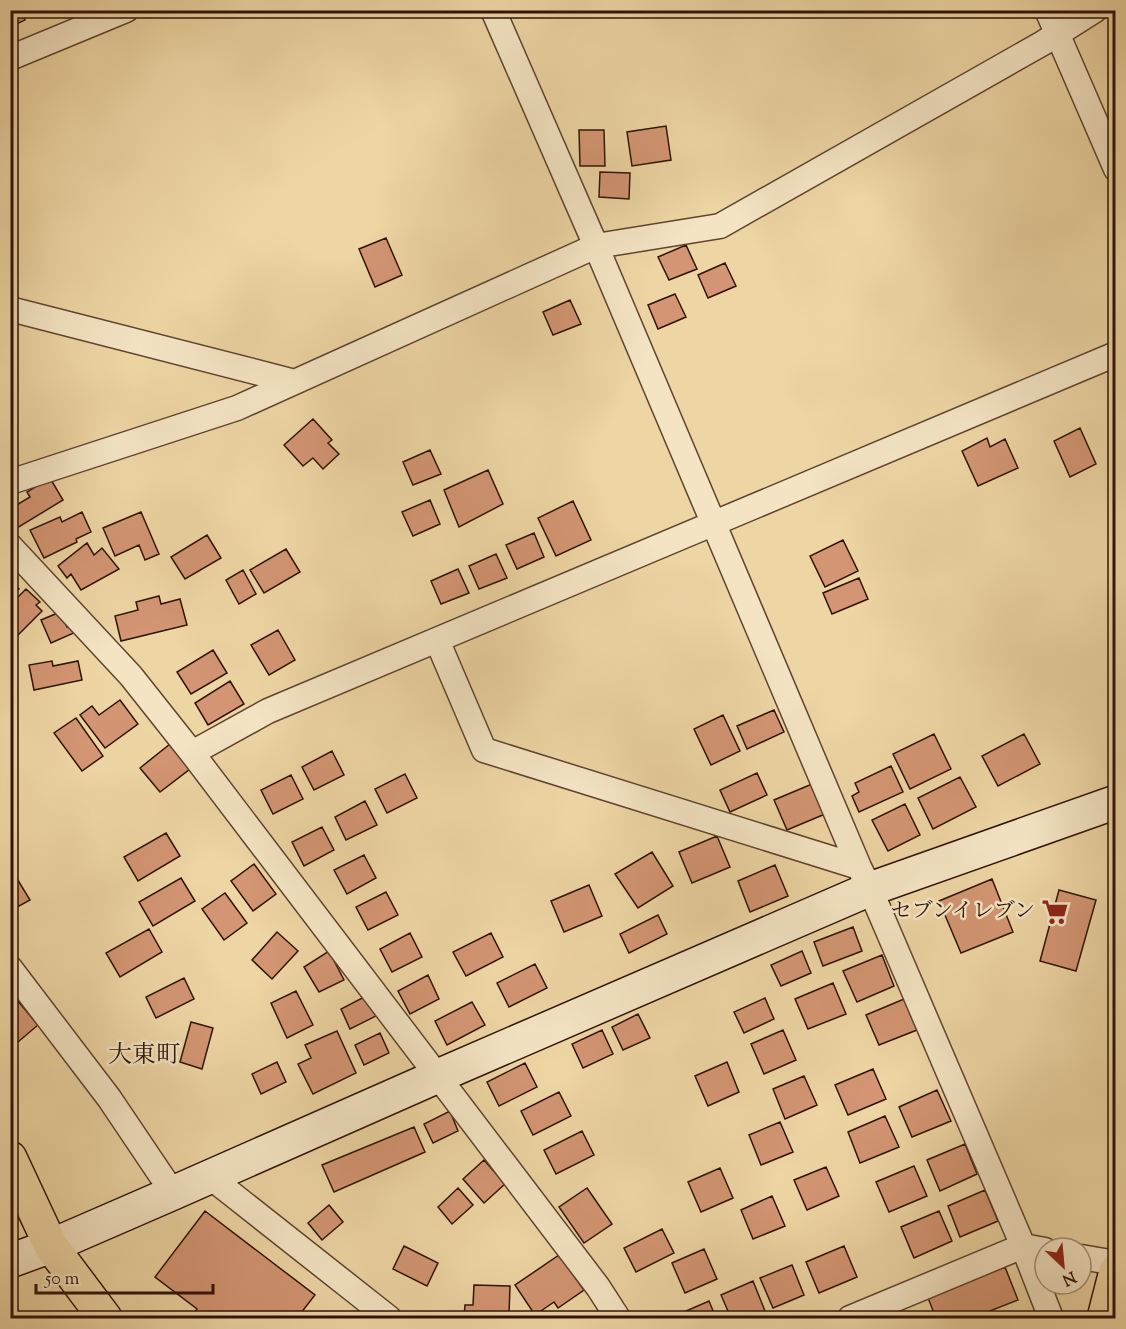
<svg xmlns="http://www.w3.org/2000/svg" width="1126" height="1329" font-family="'Sorts Mill Goudy','Noto Serif JP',serif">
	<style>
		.building { fill: #d39573; stroke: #2f1307; stroke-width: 1.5 }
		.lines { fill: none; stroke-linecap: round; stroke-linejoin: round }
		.street-casing { stroke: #5f442e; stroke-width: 27 }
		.secondary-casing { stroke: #2f1307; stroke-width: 36 }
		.primary-casing { stroke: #2f1307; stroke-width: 36 }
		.street { stroke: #f4e4c4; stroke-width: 24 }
		.secondary { stroke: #f4e4c4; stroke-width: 33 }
		.primary { stroke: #eed5a4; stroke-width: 33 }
		.labels { text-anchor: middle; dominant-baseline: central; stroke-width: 5; stroke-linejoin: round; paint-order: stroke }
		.poi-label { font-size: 21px; fill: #2f1307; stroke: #f4e4c4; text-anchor: end }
		.quarter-label { font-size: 24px; fill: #2f1307; stroke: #f4e4c4 }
	</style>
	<rect width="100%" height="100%" fill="#eed5a4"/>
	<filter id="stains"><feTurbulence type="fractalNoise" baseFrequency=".00333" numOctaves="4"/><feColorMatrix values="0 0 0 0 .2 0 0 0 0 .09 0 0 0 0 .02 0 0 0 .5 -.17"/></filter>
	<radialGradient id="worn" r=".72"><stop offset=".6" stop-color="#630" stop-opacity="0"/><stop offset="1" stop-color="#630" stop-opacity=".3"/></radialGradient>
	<path class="building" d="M10,10h10l5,10 -15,7z
		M666,126l5,34 -39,6 -5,-34z
		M579,130h25l1,36h-25z
		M600,172l30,1 -1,26 -30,-2z
		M386,238l16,37 -27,12 -16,-38z
		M686,245l11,24 -28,11 -11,-23z
		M725,263l11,23 -28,12 -10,-23z
		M675,294l11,23 -28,12 -10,-24z
		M570,300l11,24 -28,11 -10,-23z
		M313,419l19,21 -4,3 11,11 -16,15 -10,-11 -10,8 -19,-21z
		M1080,428l16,36 -26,13 -16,-36z
		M987,438l3,9 15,-8 13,29 -40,18 -16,-35z
		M430,450l11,24 -28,11 -10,-23z
		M488,470l15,34 -44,23 -15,-37z
		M50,478l13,22 -46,28 -7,-10v-9l20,-12 -3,-5z
		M430,500l10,24 -27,12 -11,-24z
		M573,501l18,39 -35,16 -18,-38z
		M82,512l9,20 -15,7 1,3 -33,16 -14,-28 30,-13 2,5z
		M141,512l18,42 -14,6 -6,-15 -24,11 -12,-28z
		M534,533l10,24 -27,12 -11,-24z
		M207,535l14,23 -36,21 -14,-22z
		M843,540l15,31 -33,16 -15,-31z
		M87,543l7,12 8,-7 17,21 -38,21 -10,-16 -4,4 -9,-12z
		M286,549l14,23 -36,21 -14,-23z
		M496,554l11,24 -28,11 -10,-23z
		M458,569l11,24 -28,11 -10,-23z
		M243,570l13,24 -17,10 -13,-24z
		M859,578l9,21 -36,15 -9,-21z
		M10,579l9,10 -9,7z
		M26,589l14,13 -4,3 6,6 -28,28 -4,-3v-14l3,-2 -3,-3v-12z
		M159,596l2,8 19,-5 7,26 -66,16 -6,-25 23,-6 -2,-8z
		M60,612l7,15 5,-2 4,7 -25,11 -10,-23z
		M278,630l17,30 -26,15 -18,-30z
		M213,650l14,23 -36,21 -14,-22z
		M52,661l1,5 25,-5 4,19 -48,10 -5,-25z
		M230,681l14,23 -36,21 -13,-22z
		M120,700l18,24 -33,24 -25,-33 12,-9 7,9z
		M774,710l10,22 -37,17 -10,-23z
		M723,715l17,36 -29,14 -17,-36z
		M76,718l27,38 -21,15 -28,-38z
		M934,734l17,35 -41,20 -17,-35z
		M1024,734l16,30 -42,22 -16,-30z
		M170,744l20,25 -30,23 -20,-24z
		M332,751l12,24 -30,15 -12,-23z
		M891,766l12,26 -44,20 -7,-16 7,-4 -4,-9z
		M757,773l10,22 -37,17 -10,-22z
		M405,774l12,24 -30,15 -12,-24z
		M291,775l12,24 -30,15 -12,-24z
		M960,777l16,30 -43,22 -15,-31z
		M812,784l13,30 -38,16 -13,-30z
		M365,801l12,24 -31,15 -11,-23z
		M905,804l15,31 -32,16 -16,-31z
		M322,827l12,23 -30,16 -12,-24z
		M166,833l14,23 -42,25 -14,-24z
		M717,836l13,31 -38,16 -13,-31z
		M652,852l21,34 -35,22 -23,-34z
		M364,855l12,23 -29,16 -13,-24z
		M254,864l22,30 -23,17 -22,-30z
		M775,865l13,31 -38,16 -12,-31z
		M16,877l14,23 -20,11v-31z
		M181,878l14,23 -42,25 -14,-24z
		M992,879l21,53 -52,21 -22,-52z
		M589,885l13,31 -38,16 -13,-31z
		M1059,890l37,10 -20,71 -36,-10z
		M386,892l12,23 -30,15 -12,-23z
		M225,893l22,30 -23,17 -22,-31z
		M658,915l9,19 -38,19 -9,-19z
		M853,927l9,24 -39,15 -9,-24z
		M149,929l13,23 -42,25 -14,-24z
		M277,932l21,19 -26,28 -20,-19z
		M410,933l12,24 -30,15 -12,-23z
		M491,933l12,24 -37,19 -13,-24z
		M329,951l15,29 -25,12 -15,-25z
		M802,951l9,22 -30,13 -10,-21z
		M882,955l12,31 -37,16 -14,-31z
		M535,964l12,24 -38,19 -12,-24z
		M428,975l11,24 -29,15 -12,-23z
		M184,978l10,21 -38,19 -10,-21z
		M833,983l13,31 -38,15 -13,-30z
		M296,991l17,34 -26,13 -16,-35z
		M12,994l26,31 -27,23 -1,-52z
		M366,996l10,20 -26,13 -9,-20z
		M765,998l9,21 -30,14 -10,-21z
		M904,999l13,31 -38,15 -13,-30z
		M472,1002l13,23 -38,20 -12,-24z
		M638,1014l12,24 -27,12 -11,-23z
		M191,1022l22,6 -11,41 -22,-7z
		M602,1030l11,24 -30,14 -11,-24z
		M783,1030l13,30 -32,14 -13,-30z
		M337,1031l19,42 -43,21 -15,-30 13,-6 -6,-13z
		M380,1033l9,20 -25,12 -9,-20z
		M277,1062l9,20 -25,12 -9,-20z
		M727,1062l12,30 -31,14 -13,-30z
		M525,1063l12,24 -38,19 -12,-24z
		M873,1069l13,30 -38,16 -13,-30z
		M804,1076l13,29 -32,14 -12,-30z
		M937,1090l14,31 -39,16 -13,-30z
		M559,1092l12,24 -38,19 -12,-24z
		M450,1111l8,20 -25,12 -9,-19z
		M885,1116l14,31 -39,16 -12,-31z
		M780,1122l13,30 -32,13 -12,-30z
		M414,1127l11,25 -91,40 -12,-27z
		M582,1131l12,24 -38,19 -12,-24z
		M965,1144l12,30 -37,17 -13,-31z
		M484,1160l21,24 -21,19 -21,-24z
		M914,1166l13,30 -38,16 -13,-30z
		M826,1167l13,29 -32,14 -13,-30z
		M720,1168l13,30 -32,14 -13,-30z
		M458,1188l15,17 -21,19 -14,-17z
		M587,1188l25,36 -28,19 -25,-36z
		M985,1190l13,31 -38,16 -12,-31z
		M772,1196l13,30 -32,13 -12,-29z
		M329,1205l14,17 -21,18 -14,-17z
		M205,1211l110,84 -18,23h-101l-4,-2 5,-7 -42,-32z
		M939,1211l13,30 -38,17 -13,-31z
		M662,1229l12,24 -38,19 -12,-24z
		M404,1246l34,17 -11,23 -34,-17z
		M844,1246l13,31 -38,16 -13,-31z
		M704,1249l13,30 -32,14 -13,-30z
		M559,1255l25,35 -26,18 -4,-6 -19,13 -20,-30z
		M792,1265l12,30 -31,13 -13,-30z
		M1005,1267l13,33 -46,18h-36l-8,-20z
		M753,1281l12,30 -17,7h-17l-10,-23z
		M474,1285l36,1 -1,28h16v4h-61l1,-13h8z
		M709,1301l7,17h-38l-1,-3z"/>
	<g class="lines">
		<g class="street-casing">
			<path id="street" d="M493,10l103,236 263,621 11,22 153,357 28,72
				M1047,10l69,159
				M10,58l116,-48
				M10,309l285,73
				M10,482l227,-74 359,-162 124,-20 323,-183 52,-33
				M10,546l121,130 61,77 406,534 20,31
				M437,640l47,110 375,117
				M192,753l76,-42 848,-357
				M10,968l99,130 64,95
				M209,1176l180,142
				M1081,1257l35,6
				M850,1318l173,-72 22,4"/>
		</g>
		<g class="secondary-casing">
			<path id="secondary" d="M10,1261l41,-15 122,-53 265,-117 432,-187 246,-87"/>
		</g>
		<g class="primary-casing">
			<path id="primary" d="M10,1158l41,88 54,72
				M1104,1318l12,-47"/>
		</g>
		<use href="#street" class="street"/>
		<use href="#secondary" class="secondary"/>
		<use href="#primary" class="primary"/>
	</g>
	<defs>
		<g id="supermarket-bare" transform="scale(2.07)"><path d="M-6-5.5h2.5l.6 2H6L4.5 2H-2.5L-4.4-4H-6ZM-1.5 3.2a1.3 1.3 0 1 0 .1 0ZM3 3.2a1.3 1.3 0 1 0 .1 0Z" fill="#8f2418" stroke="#f4e4c4" stroke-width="2.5" paint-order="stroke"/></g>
	</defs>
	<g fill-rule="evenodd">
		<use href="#supermarket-bare" x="1055" y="912"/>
	</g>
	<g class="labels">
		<g class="poi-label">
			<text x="1035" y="912">セブンイレブン</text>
		</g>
		<g class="quarter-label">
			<text x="144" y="1056">大東町</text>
		</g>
	</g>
	<rect width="1126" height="1329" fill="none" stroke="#eed5a4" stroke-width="36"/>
	<rect x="12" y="12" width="1102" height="1305" fill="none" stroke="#2f1307" stroke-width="3"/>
	<rect x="18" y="18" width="1090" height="1293" fill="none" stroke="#2f1307" stroke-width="1.5"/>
	<g transform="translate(1063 1266) rotate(154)"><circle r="28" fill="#f4e4c4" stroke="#a59078" stroke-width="1.5"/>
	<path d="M0-4.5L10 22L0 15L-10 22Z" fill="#8f2418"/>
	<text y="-9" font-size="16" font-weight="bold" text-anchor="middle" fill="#2f1307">N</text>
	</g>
	<path d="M36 1284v9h177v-9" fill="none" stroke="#2f1307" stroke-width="3"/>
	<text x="45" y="1284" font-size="18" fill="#2f1307" stroke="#f4e4c4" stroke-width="4.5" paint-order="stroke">50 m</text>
	<rect width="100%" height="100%" filter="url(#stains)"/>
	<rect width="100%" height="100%" fill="url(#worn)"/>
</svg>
